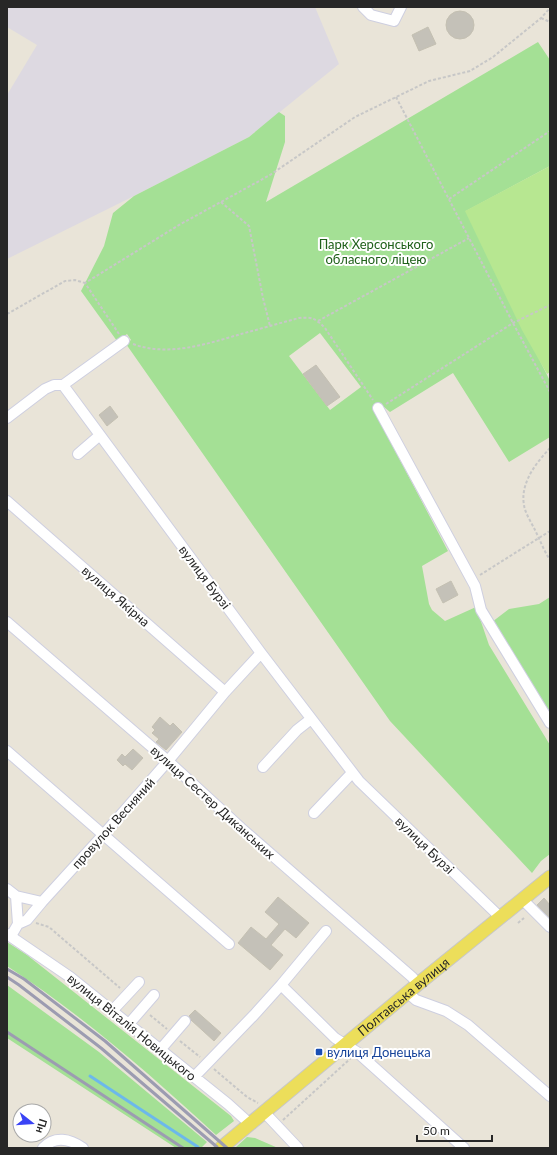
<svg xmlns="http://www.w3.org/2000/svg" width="557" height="1155" font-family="Lato,sans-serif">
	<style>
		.industrial { fill: #ddd9e1 }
		.green { fill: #a4e095; fill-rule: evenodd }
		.pitch { fill: #b7e791 }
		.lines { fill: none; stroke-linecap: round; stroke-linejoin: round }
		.stream { stroke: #6cb8eb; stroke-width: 3 }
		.building { fill: #c4c1b8; stroke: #c4c0b2 }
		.minor-casing { stroke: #cecfe0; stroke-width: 12 }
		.major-casing { stroke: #c7c7c7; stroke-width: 15 }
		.path { stroke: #c7c7c7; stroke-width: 2; stroke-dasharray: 3 2; stroke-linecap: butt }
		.minor { stroke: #fff; stroke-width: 10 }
		.major { stroke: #ecde5a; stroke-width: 13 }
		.rail { stroke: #9c9cb1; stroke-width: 3 }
		.transit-dot { fill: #1a4fb4; stroke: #fff; stroke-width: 1.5 }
		.labels { text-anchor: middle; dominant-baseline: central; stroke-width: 4; stroke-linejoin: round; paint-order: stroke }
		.park-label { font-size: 13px; fill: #1f601a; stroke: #fff }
		.street-label { font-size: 13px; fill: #272727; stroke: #fff }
		.transit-label { font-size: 13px; fill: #164399; stroke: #fff; text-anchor: start }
	</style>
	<rect width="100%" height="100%" fill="#e9e4d8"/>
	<path class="industrial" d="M7,7h308l24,57 -90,73 -115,59 -127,63v-164l30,-50 -30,-18z"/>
	<path class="green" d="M538,42l12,18v106l-84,45 84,170v56l-41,25 -56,-89 -63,39 -12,-10 -4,9 74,140 -26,15 7,38 3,6 13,11 31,-14 13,38 61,100v109l-9,7 -9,12 -142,-152 -264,-377 5,-4 -4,-6 -10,7 -36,-50 23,-45 9,-33 21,-17 115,-59 30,-25 6,4v26l-19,60zM320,333l41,54 -31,23 -41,-54z
		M550,597v121l-58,-96 17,-13 30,-5z
		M7,942l20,13 204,161 3,5 -18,14c-66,-61 -134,-120 -209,-169z
		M7,985l92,67 108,90 -6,6h-25l-169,-110z
		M247,1137l8,1 23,10h-43z"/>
	<path class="pitch" d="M550,166v206l-3,2 -25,-44 -57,-119z"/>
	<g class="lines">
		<path class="stream" d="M90,1076l47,31 61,40"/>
	</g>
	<path class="building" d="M446 25a14 14 0 1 1 28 0a14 14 0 1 1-28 0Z
		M428,27l8,17 -17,7 -7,-16z
		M316,365l24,32 -13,9 -24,-32z
		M110,406l8,11 -11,9 -8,-11z
		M451,581l7,14 -15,8 -7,-14z
		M160,717l10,9 3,-3 9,9 -16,18 -10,-8 3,-3 -7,-6 3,-3 -3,-3z
		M133,749l10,9 -11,12 -7,-6 -2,2 -6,-6 5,-6 3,3z
		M278,897l31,26 -13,15 -11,-9 -14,16 12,10 -13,15 -32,-27 13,-16 15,12 13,-15 -14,-12z
		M544,898l6,7v13l-13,-13z
		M195,1010l26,23 -7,8 -23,-21 -2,-4z"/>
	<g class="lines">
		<g class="minor-casing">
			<path id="minor" d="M363,7l8,8 23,6 7,-14
				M63,385l198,268 98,128 141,136
				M378,408l97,178 6,24 69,113
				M7,418l38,-29 9,-4h9l61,-44
				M78,454l22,-19
				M7,501l218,191
				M7,622l161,139 73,67 171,149 6,7
				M7,751l222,193
				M263,767l34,-37 14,-11
				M314,813l38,-40
				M7,889l9,7 2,28
				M16,896l26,6
				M522,899l28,28
				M7,934l63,43 158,127 21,19
				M11,936l7,-12 9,-4 15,-18 61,-67 65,-74 57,-69 36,-39
				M281,985l54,53 22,14 107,96
				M407,992l9,8 30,11 22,14 82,71
				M112,1011l27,-29
				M128,1025l26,-30
				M160,1050l25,-29
				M194,1077l60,-62 27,-30 45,-54
				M264,1112l34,36
				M43,1148c12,-13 27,-9 40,0"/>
		</g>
		<g class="major-casing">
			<g id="major">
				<path id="s1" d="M221,1148l197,-164 132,-107"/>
			</g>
		</g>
		<path class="path" d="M541,18l9,4
			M396,97l117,226 37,69
			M449,199l101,-68
			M221,202l28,24 14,72 7,28
			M7,314l58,-33 10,-1 10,3
			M318,321l151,-83
			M119,334l-34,-51 94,-58 91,-50 85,-58 74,-36 41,-10 23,-14 48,-39 9,-10
			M133,344c35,13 74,0 108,-10 19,-5 39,-11 58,-16 13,-1 16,0 26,10l48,72
			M386,404l127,-81 37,-18
			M550,448c-14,15 -30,35 -26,57 1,8 7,17 11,25 5,10 9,21 15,30
			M480,575l70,-44
			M36,923l13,4 71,61
			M518,923l6,-5
			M150,1015l17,14
			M180,1041l20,16
			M214,1069l33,28 11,6
			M283,1120l68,-62"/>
		<use href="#minor" class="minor"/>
		<use href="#major" class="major"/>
		<path class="rail" d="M7,969l17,10 81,62 122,107
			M7,977l12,8 82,63 116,99
			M7,1032l176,116"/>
	</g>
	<rect class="transit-dot" x="315" y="1048" width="8" height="8" rx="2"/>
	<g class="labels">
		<g class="park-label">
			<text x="376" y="244">Парк Херсонського<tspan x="376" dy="15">обласного ліцею</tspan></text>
		</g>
		<g class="street-label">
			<text transform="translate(205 577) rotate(53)">вулиця Бурзі</text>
			<text transform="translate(116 596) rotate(41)">вулиця Якірна</text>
			<text transform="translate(213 802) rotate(42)">вулиця Сестер Диканських</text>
			<text transform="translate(113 823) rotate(-48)">провулок Весняний</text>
			<text transform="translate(425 845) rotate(44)">вулиця Бурзі</text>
			<text stroke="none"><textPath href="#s1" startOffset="237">Полтавська вулиця</textPath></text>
			<text transform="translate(132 1027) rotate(39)">вулиця Віталія Новицького</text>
		</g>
		<g class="transit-label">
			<text x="327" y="1052">вулиця Донецька</text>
		</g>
	</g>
	<rect width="557" height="1155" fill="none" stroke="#272727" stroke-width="16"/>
	<g transform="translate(32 1123) rotate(107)"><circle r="19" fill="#ffffff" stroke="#a9a9a9"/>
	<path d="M0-3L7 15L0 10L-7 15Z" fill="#3a43f5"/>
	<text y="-6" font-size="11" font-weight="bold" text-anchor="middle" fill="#272727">Пн</text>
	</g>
	<path d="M417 1135v6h75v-6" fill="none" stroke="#272727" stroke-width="2"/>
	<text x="423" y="1135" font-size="12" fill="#272727" stroke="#ffffff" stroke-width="3" paint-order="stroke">50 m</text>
</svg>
